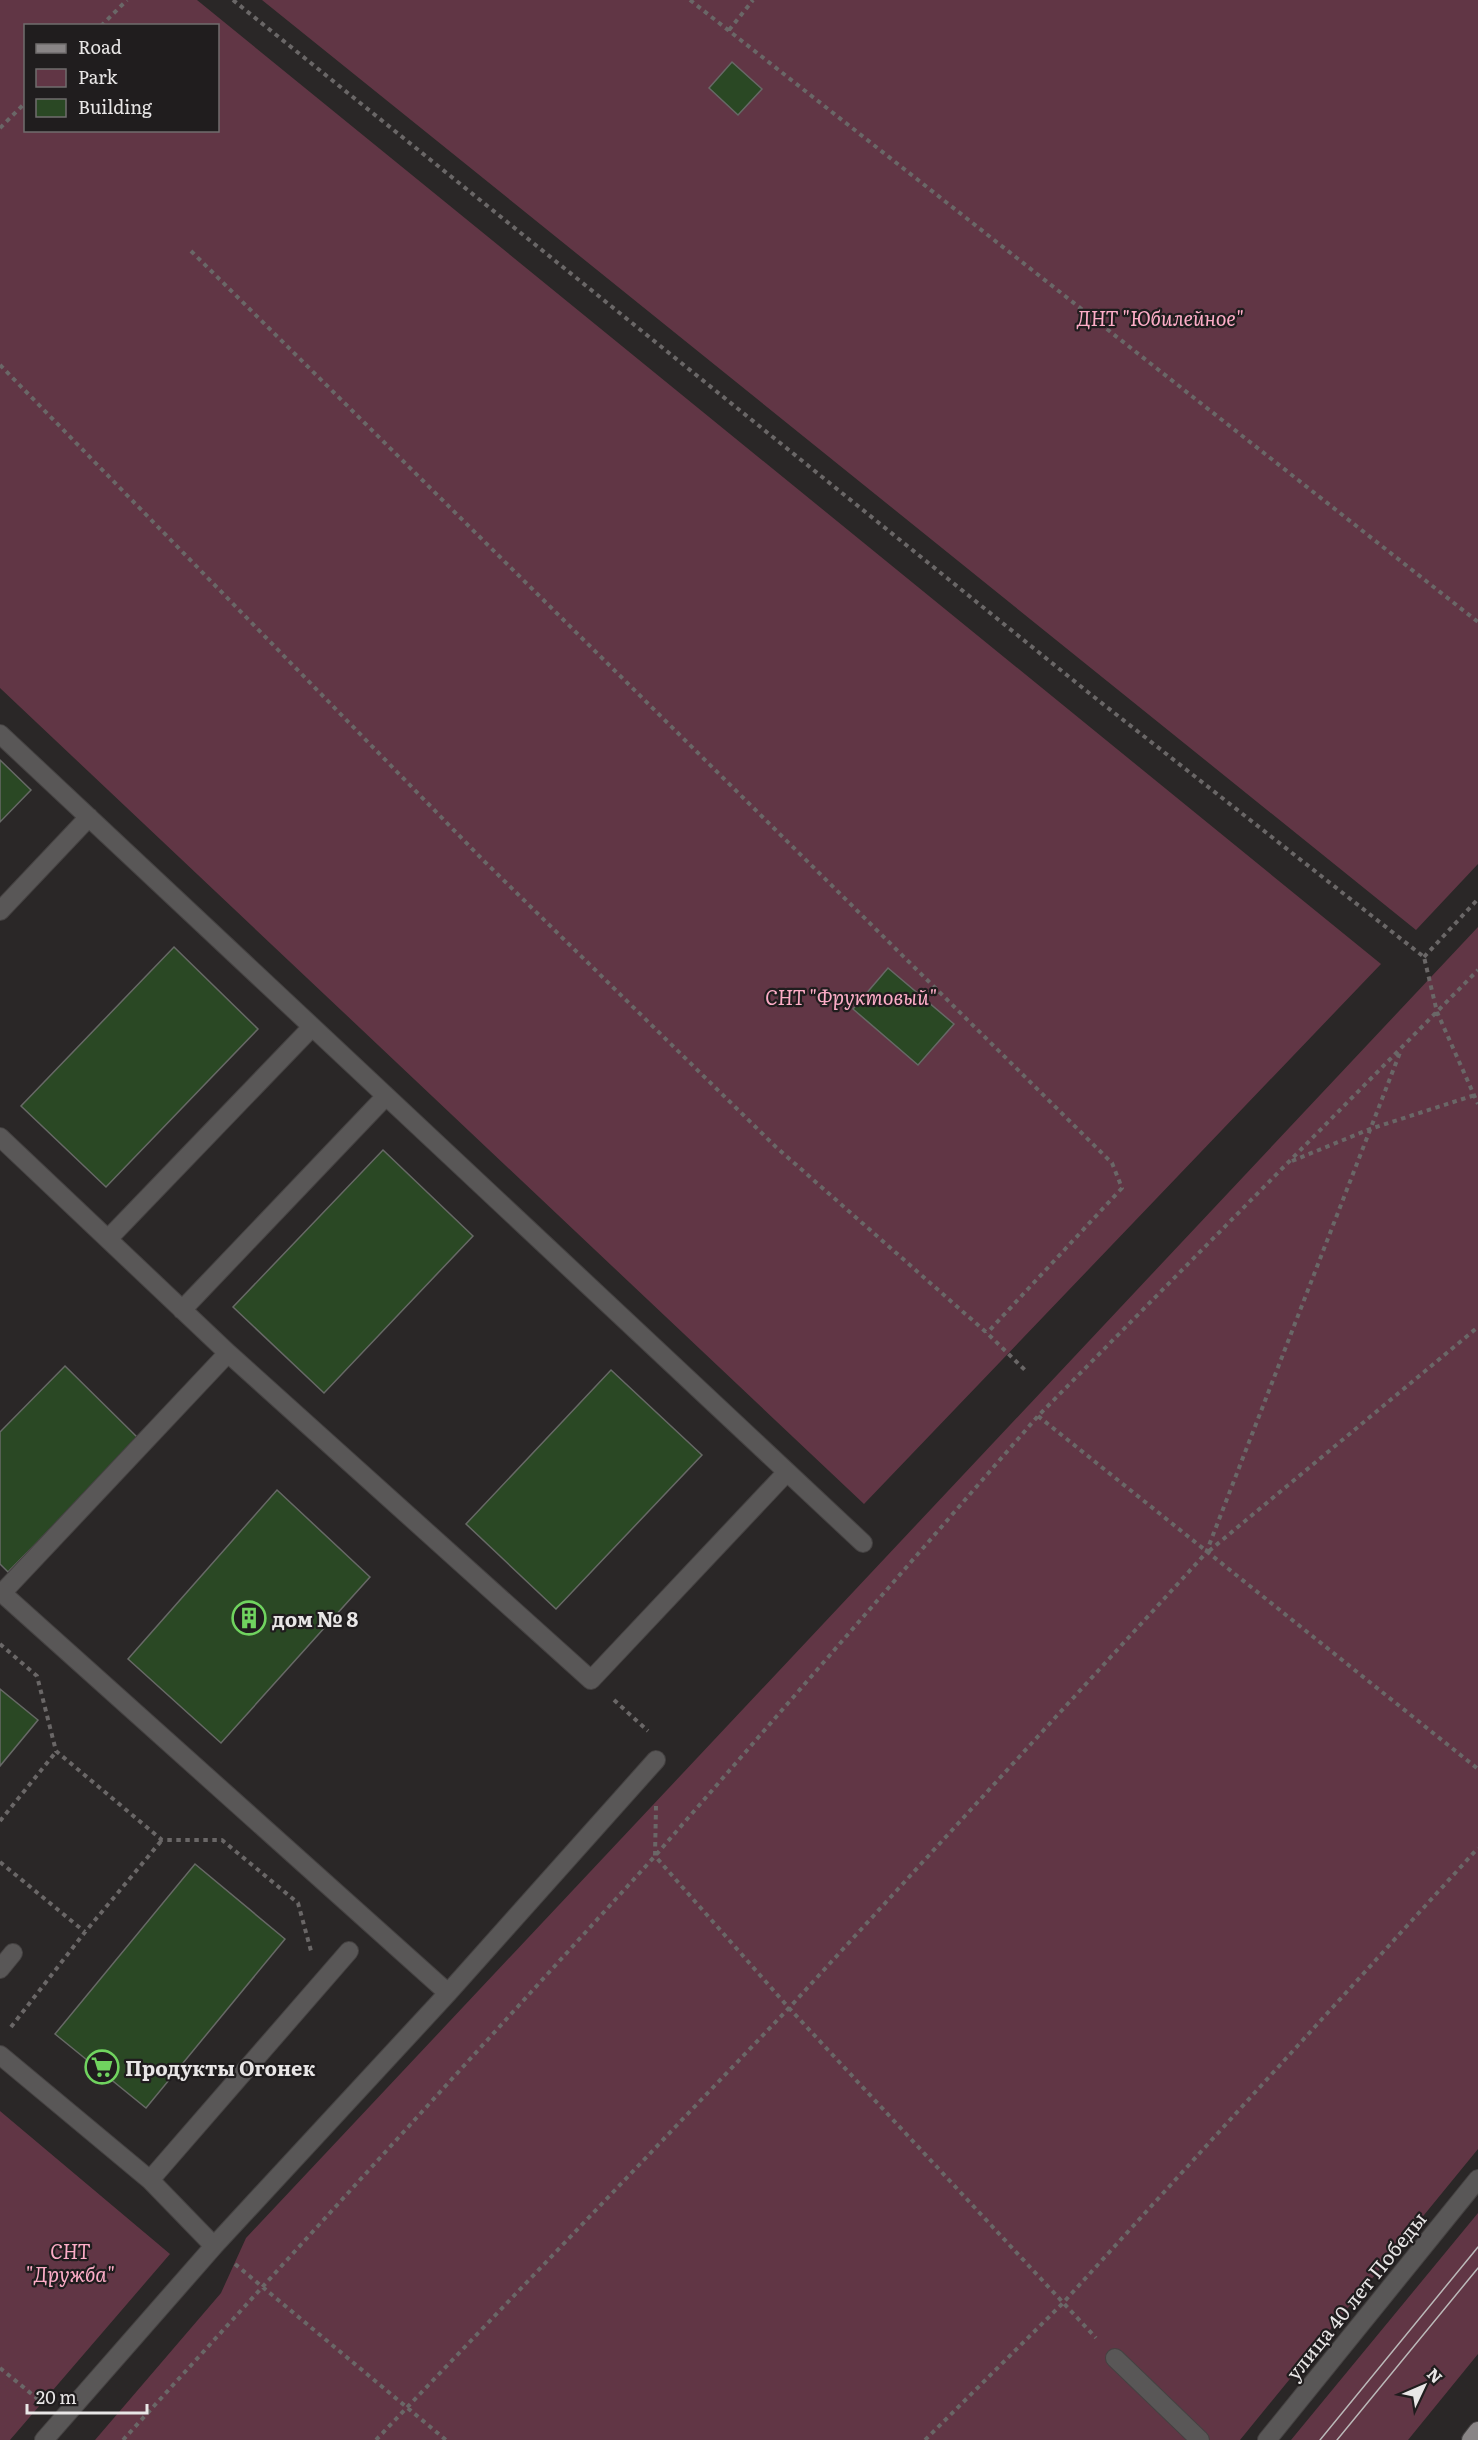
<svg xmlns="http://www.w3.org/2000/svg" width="1478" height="2440" font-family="Literata,serif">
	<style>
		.green { fill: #613645; fill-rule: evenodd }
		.building { fill: #2a4824; stroke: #676966; stroke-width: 1.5 }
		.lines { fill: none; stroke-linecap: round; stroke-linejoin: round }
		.minor-casing { stroke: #454242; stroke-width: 20 }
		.major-casing { stroke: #454242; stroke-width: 20 }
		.path { stroke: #6a6767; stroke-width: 4; stroke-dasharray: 4.5 4.5; stroke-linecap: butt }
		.minor { stroke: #595757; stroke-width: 18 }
		.major { stroke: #898586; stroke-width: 18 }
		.tram { stroke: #bbb9b9; stroke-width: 1.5 }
		.labels { text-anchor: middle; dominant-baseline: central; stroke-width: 4.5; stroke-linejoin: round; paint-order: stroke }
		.park-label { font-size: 20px; font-style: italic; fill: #fdadc7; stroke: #201d1e }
		.poi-label { font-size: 20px; font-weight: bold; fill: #e8e6e6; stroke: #201d1e; text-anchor: start }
		.street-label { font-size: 20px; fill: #e8e6e6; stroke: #201d1e }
	</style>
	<rect width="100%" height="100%" fill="#2a2727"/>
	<path class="green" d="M0,0h197l1184,964 -517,540 -864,-816zM26,26h192v104h-192z
		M262,0h1216v864l-62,66z
		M1478,927v1222l-238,291h-1145l126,-147 25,-55z
		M0,2111l170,143 -160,186h-10z
		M1478,2213v141l-70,86h-117z"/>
	<path class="building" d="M732,62l30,27 -24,26 -29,-27z
		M0,760l31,30 -31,32z
		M174,947l84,82 -152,158 -85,-81z
		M888,968l66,56 -36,41 -65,-56z
		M383,1150l90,86 -149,157 -91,-86z
		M65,1366l74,73 -131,133 -8,-8v-132z
		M611,1370l91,85 -146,154 -90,-85z
		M277,1490l93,87 -149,166 -93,-84z
		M0,1689l38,31 -38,46z
		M195,1864l90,75 -139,169 -91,-74z"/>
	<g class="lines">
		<g class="minor-casing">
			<path id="minor" d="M0,734l863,809
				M0,911l89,-94
				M0,1137l228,216 -226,240 446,400
				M108,1239l204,-212
				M182,1310l204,-214
				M228,1353l363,327 196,-208
				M0,1969l13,-16
				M0,2055l150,125 64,66
				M150,2180l199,-229
				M1115,2358l85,82
				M44,2440l170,-194 234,-253 208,-233
				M1267,2440l211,-261"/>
		</g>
		<g class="major-casing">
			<path id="major" d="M1471,2440l7,-9"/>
		</g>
		<path class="path" d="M233,0l856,693 335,264 13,55 41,92
			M690,0l788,622
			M101,26l26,-26
			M729,30l24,-30
			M0,128l26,-26
			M191,251l921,912 10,25 -135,145
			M0,365l484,496 292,286 211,186 40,39
			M1424,957l54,-58
			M1292,1161l78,-32 108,-35
			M1038,1416l440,353
			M1209,1551l269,-224
			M0,1644l37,32 19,75 106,89h60l76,63 13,48
			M614,1700l34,31
			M656,1806l-1,50 134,152 307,330
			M0,1821l56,-69
			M0,1862l85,70
			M11,2027l74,-95 77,-92
			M235,2264l211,176
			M0,2368l39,32
			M123,2440l532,-584 383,-440 440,-446
			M376,2440l413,-432 417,-455 195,-503
			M925,2440l137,-136 416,-456"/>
		<use href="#minor" class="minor"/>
		<use href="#major" class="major"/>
		<path class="tram" d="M1320,2440l158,-193
			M1337,2440l141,-172"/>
	</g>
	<defs>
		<g id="building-ring" transform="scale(1.725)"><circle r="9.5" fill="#201d1e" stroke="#70d35f" stroke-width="1.5"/><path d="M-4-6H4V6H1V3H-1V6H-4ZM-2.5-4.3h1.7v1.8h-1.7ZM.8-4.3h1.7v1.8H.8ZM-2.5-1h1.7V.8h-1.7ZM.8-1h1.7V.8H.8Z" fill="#70d35f"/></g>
		<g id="supermarket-ring" transform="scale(1.725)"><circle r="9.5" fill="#201d1e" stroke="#70d35f" stroke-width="1.5"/><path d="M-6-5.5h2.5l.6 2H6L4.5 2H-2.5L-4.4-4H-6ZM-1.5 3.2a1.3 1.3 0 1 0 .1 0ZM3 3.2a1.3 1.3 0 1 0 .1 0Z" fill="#70d35f"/></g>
	</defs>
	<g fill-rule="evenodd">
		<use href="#building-ring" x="249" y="1618"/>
		<use href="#supermarket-ring" x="102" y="2067"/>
	</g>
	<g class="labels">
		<g class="park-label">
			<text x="1160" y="317">ДНТ "Юбилейное"</text>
			<text x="851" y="996">СНТ "Фруктовый"</text>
			<text x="70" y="2250">СНТ<tspan x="70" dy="23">"Дружба"</tspan></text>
		</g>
		<g class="poi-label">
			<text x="272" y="1618">дом № 8</text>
			<text x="125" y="2067">Продукты Огонек</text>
		</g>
		<g class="street-label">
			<text transform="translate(1355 2295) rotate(-51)">улица 40 лет Победы</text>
		</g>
	</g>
	<rect x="24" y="24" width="195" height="108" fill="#201d1e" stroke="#706d6e" stroke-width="1.5"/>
	<rect x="36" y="44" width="30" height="9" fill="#898586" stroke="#706d6e" stroke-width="1.5"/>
	<text x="78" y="54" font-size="18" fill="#e8e6e6">Road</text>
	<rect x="36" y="69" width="30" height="18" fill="#613645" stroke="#706d6e" stroke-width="1.5"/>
	<text x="78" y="84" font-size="18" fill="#e8e6e6">Park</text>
	<rect x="36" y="99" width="30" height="18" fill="#2a4824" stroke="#706d6e" stroke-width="1.5"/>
	<text x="78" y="114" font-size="18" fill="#e8e6e6">Building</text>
	<g transform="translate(1424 2386) rotate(46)" stroke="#201d1e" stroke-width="4.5" paint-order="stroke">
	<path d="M0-4.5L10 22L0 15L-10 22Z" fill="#e8e6e6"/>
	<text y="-9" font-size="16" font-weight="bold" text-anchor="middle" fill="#e8e6e6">N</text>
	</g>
	<path d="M27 2404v9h120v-9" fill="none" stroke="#e8e6e6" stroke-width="3"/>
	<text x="36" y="2404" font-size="18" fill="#e8e6e6" stroke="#201d1e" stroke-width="4.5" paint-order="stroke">20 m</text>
</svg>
